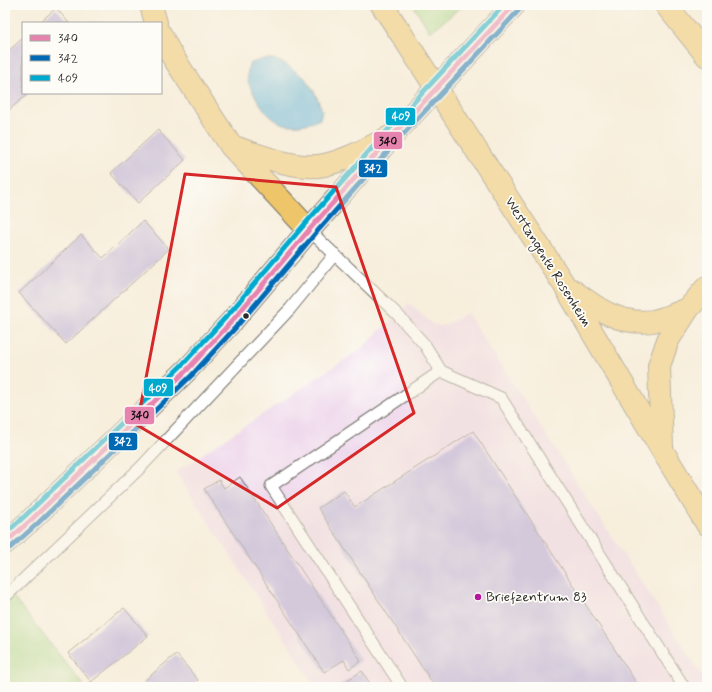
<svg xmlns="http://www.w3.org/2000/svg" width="712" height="692" font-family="Mynerve,sans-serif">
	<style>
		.built { fill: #ecd1ea }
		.green { fill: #a3d686; stroke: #678058 }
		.water { fill: #63b7df; stroke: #477185 }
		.building { fill: #a79cda }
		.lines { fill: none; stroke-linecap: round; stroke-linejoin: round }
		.lane-casing { stroke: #726f69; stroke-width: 13 }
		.secondary-casing { stroke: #726f69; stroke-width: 24 }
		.highway-casing { stroke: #726f69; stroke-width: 24 }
		.lane { stroke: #fff; stroke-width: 11 }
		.secondary { stroke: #f8e8c3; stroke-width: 22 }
		.highway { stroke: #eec569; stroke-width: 22 }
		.highway-bridge-casing { stroke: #726f69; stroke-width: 24; stroke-linecap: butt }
		.highway-bridge { stroke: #eec569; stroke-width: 22 }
		.bus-1-casing { stroke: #fdfcf7; stroke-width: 8 }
		.bus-2-casing { stroke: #fdfcf7; stroke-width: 8 }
		.bus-3-casing { stroke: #fdfcf7; stroke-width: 8 }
		.bus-1 { stroke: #e683af; stroke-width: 5 }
		.bus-2 { stroke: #0069b4; stroke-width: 5 }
		.bus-3 { stroke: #00a9ce; stroke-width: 5 }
		.marked { fill: none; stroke: #d62828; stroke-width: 3; stroke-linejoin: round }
		.bus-dot { fill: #2b2b2b; stroke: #fdfcf7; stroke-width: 1.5 }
		.poi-dot { fill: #b5179e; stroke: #fdfcf7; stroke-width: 1.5 }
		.labels { text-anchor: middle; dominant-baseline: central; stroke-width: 3.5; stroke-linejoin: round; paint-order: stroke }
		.street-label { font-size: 14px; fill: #2b2b2b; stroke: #fdfcf7 }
		.poi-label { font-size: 14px; fill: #2b2b2b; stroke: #fdfcf7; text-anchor: start }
		.line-badge { stroke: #fdfcf7; stroke-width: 1.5 }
		.badge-label { font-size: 11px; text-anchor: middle; font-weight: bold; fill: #fff }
		.pale-badge-label { font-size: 11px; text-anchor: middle; font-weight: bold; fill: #111 }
	</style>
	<rect width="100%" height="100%" fill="#fdfcf7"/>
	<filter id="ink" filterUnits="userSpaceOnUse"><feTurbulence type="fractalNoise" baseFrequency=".025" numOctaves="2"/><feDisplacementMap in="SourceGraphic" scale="8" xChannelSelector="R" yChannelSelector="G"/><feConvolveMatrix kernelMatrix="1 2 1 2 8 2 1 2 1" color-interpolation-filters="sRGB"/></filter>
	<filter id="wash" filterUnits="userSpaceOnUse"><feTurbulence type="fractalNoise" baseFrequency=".012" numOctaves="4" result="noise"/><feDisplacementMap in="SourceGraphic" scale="16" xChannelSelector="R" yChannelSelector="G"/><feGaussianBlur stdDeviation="0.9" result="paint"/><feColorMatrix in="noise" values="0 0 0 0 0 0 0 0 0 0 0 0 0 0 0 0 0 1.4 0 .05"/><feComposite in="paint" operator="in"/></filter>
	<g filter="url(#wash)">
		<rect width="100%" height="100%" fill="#f7eedc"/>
		<path class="built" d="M409,303l23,21 8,2 8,-2 19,-11 240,370v4h-391l-140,-215 186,-124z"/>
		<path class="green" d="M413,5h51l-34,27z
			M10,593l75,94h-80v-90z"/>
		<path class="water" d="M263,59h11l11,5 20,14 10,15 7,17 -2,9c-8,4 -13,5 -21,6 -22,2 -31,-9 -42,-26 -8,-14 -12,-18 -8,-35z"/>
		<g id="blocks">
			<path class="building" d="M56,8l13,15h-30z
				M23,38v55h6l-21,18 -3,-3v-54z
				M158,130l27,30 -47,43 -27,-30z
				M143,221l26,28 -103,95 -47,-51 62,-58 22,23z
				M473,431l166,256h-204l-117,-179 26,-17 11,16z
				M240,477l121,184 -12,8 -5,-9 -20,12 -120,-183 15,-9 5,8z
				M124,608l24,28 -57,46 -23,-29z
				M176,654l22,26 -7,7h-44l-4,-5z
				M362,671l10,16h-36z"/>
		</g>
	</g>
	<g filter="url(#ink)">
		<use href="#blocks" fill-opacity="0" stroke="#726f69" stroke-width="1"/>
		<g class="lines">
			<g class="lane-casing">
				<path id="lane" d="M309,230l88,84 28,31 16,26 60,27 183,289
					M5,597l136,-130 149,-158 45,-55
					M402,687l-131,-201 170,-115"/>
			</g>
			<g class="secondary-casing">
				<path id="secondary" d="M5,543l26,-23 156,-150 45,-49 77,-91 83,-94 122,-131"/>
			</g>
			<g class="highway-casing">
				<path id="highway" d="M151,5l5,18
					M382,5l18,27
					M666,5l41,51
					M161,35l8,16 62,95 78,84
					M473,145l90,138 99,167 45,74
					M234,147c24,8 65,24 90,18 24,-5 46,-18 68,-29
					M572,290c24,18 48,36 81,31 11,-2 24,-8 35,-12
					M662,447l-3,-81 9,-26 20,-31 19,-22"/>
			</g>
			<use href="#lane" class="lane"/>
			<use href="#secondary" class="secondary"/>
			<use href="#highway" class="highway"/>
			<g class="highway-bridge-casing">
				<path id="highway-bridge" d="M400,32l73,113"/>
			</g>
			<use href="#highway-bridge" class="highway-bridge"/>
			<g class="bus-1-casing">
				<path id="bus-1" d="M5,543l26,-23 156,-150 45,-49 77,-91 83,-94 122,-131"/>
			</g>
			<g class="bus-2-casing">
				<path id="bus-2" d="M10,548l26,-23 156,-150 45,-49 77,-91 83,-94 122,-131"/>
			</g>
			<g class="bus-3-casing">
				<path id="bus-3" d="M5,534l21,-19 156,-150 45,-49 77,-91 83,-94 117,-126"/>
			</g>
			<use href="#bus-1" class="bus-1"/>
			<use href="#bus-2" class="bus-2"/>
			<use href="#bus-3" class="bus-3"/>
		</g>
	</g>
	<path d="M0 0H712V692H0ZM185,174l151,13 78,226 -137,95 -140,-83z" fill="#f7eedc" fill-opacity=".55" fill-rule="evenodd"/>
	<path class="marked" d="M185,174l151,13 78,226 -137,95 -140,-83z"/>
	<circle class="bus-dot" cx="246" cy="316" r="3.5"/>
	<circle class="poi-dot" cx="478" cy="597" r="4"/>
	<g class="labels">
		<g class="street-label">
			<text transform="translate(548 262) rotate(58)">Westtangente Rosenheim</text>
		</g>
		<g class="poi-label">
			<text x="486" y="597">Briefzentrum 83</text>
		</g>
	</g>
	<g class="line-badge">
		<rect x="385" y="107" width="31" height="19" rx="4" fill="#00a9ce"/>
		<rect x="373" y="131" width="30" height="19" rx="4" fill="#e683af"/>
		<rect x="358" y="159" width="30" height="19" rx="4" fill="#0069b4"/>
		<rect x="143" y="378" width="31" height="19" rx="4" fill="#00a9ce"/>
		<rect x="124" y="406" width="31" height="19" rx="4" fill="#e683af"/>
		<rect x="108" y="432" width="30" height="19" rx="4" fill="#0069b4"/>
	</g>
	<g class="badge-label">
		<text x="401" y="120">409</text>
		<text x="373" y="172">342</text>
		<text x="158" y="392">409</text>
		<text x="123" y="445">342</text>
	</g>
	<g class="pale-badge-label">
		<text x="388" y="145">340</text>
		<text x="140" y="419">340</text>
	</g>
	<rect width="712" height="692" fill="none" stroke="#fdfcf7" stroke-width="20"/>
	<rect x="22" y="22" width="140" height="72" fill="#fdfcf7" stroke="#a9a8a5"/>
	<rect x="30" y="35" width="20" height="6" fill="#e683af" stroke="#a9a8a5"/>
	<text x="58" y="42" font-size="12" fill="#2b2b2b">340</text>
	<rect x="30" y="55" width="20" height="6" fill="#0069b4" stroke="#a9a8a5"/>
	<text x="58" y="62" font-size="12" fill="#2b2b2b">342</text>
	<rect x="30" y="75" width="20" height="6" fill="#00a9ce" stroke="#a9a8a5"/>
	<text x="58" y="82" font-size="12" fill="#2b2b2b">409</text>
</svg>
